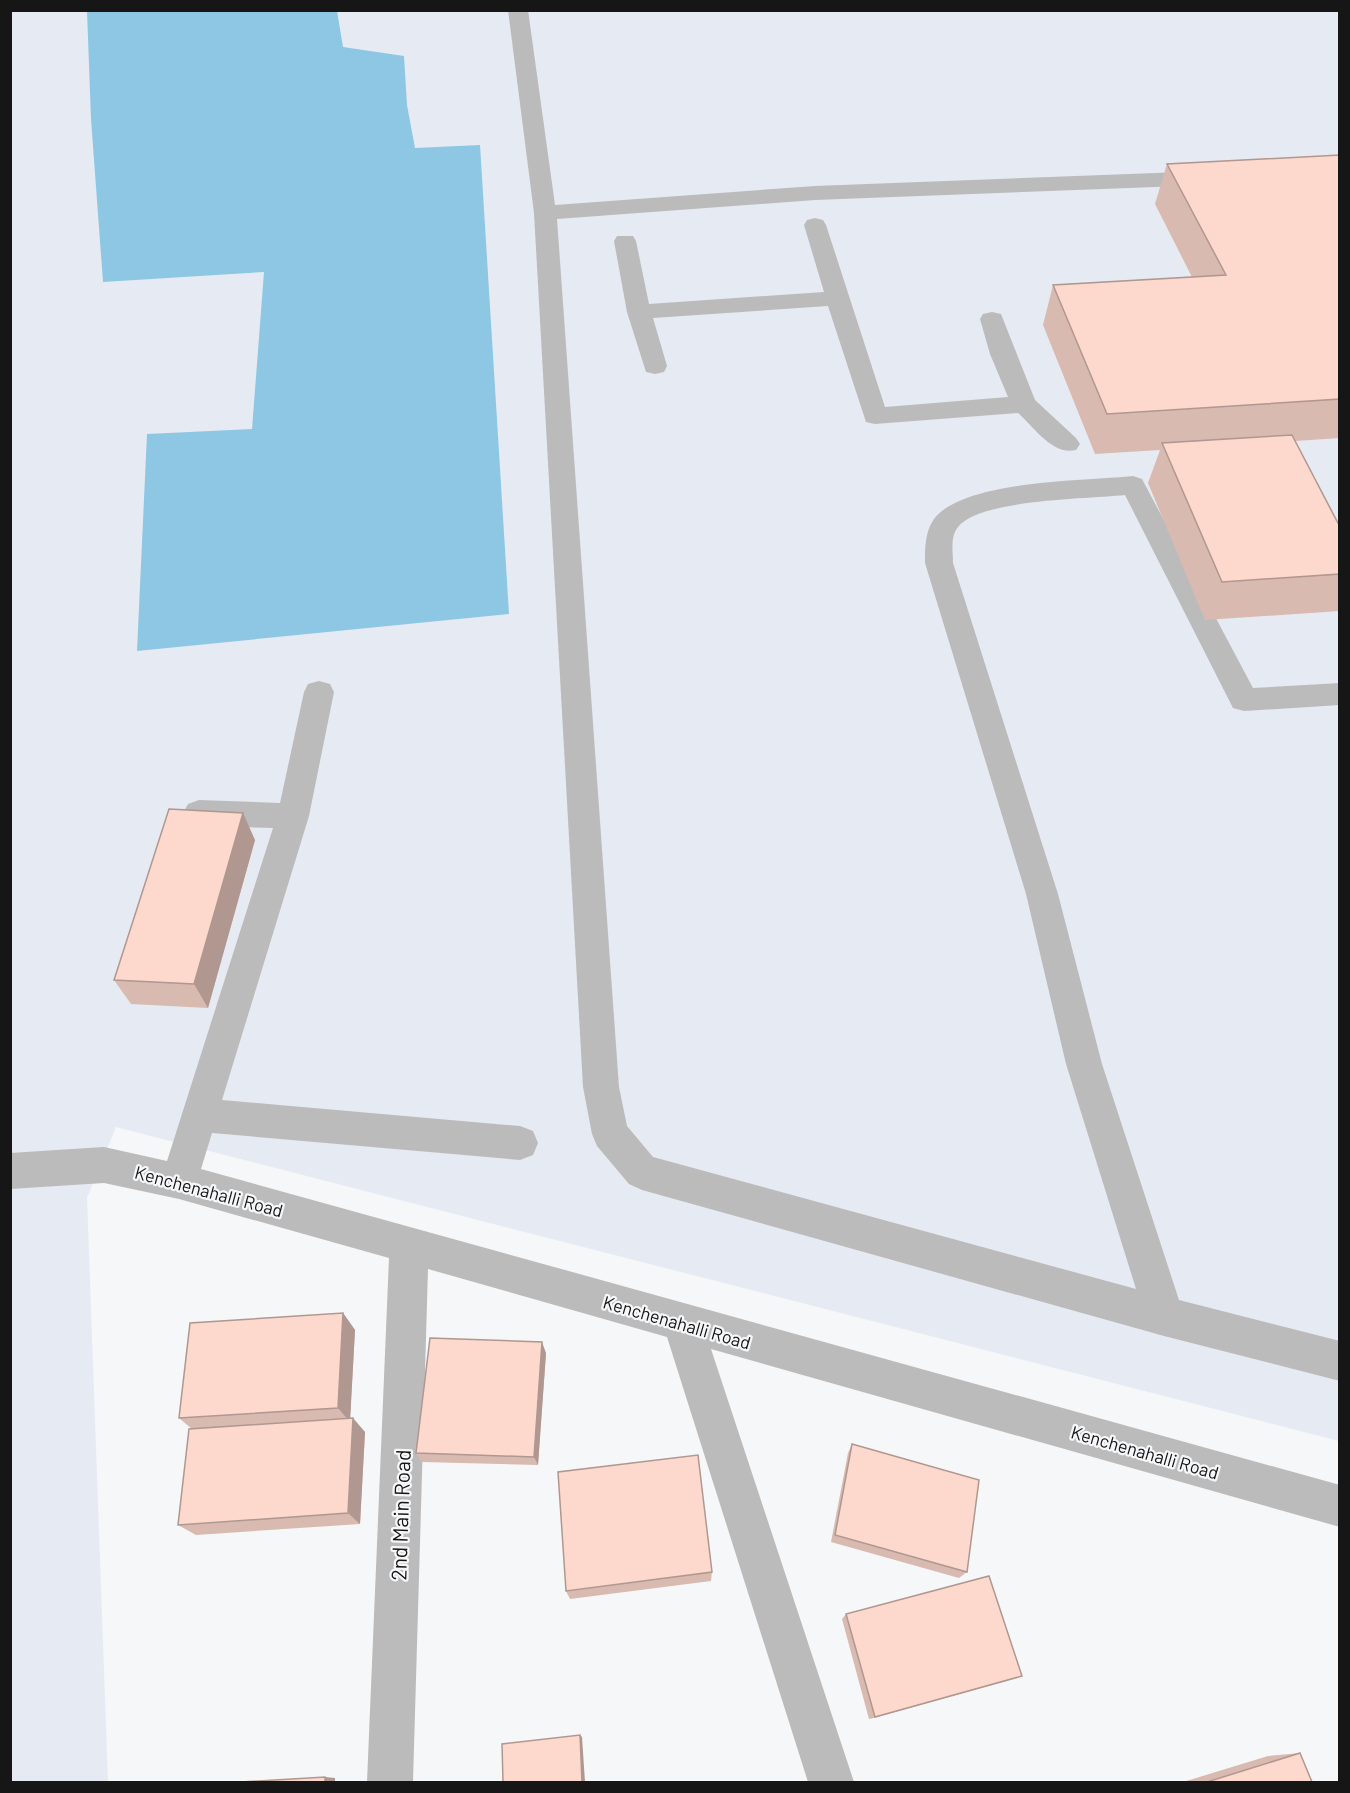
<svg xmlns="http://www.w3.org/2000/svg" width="1350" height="1793" font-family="Barlow,sans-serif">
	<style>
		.built { fill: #e6eaf3 }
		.water { fill: #8ec7e3 }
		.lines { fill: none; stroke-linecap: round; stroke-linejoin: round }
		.minor { fill: #bcbbbb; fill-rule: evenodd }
		.wall { fill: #d9bab0 }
		.shaded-wall { fill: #b09790 }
		.building { fill: #fcd8cd; stroke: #b09790; stroke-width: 1.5 }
		.labels { text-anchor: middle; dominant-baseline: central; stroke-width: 4.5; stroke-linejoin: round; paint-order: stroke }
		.street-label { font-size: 18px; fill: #161617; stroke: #f6f7f9 }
		.near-street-label { font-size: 21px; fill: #161617; stroke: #f6f7f9 }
	</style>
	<rect width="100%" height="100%" fill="#f6f7f9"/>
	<path class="built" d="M11,11h1328v1430l-1223,-314 -29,71 21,584h-97z"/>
	<path class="water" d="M87,11h250l6,36 61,9 3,49 8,43 65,-3 29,469 -372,37 10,-217 105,-5 12,-157 -161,10 -12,-163z"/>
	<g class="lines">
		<path class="minor" d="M508,10h20l27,195 260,-19 394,-15 8,2 3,5 -3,5 -8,2 -394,15 -258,19 62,868 8,39 26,31 483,132 -70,-225 -40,-170 -101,-331c0,-16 0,-31 9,-44 29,-39 151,-38 199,-43l9,3 111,209 87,-5v22l-96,6 -11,-3 -108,-213c-37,4 -145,4 -167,32 -8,10 -5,24 -5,36l105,331 44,170 77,236 161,41v40l-176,-45 -522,-146 -13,-6 -32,-38 -5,-12 -9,-47 -49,-874z
			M815,218l8,2 3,5 59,182 123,-10 -18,-43 -10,-35 3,-5 9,-2 9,2 34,86 41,38 4,6 -4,6c-23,6 -42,-23 -58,-37l-143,11 -9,-2 -38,-116 -175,12 14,48 -3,6 -9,2 -9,-2 -19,-60 -13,-71 3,-5h16l3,5 13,63 175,-12 -20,-67 3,-5z
			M319,681l11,3 4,8 -25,124 -87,284 298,26 13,5 5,12 -5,12 -13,5 -308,-27 -11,36 1139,316v42l-629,-178 143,433h-46l-141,-445 -239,-68 -15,513h-46l22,-524 -210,-59 -75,-16 -94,6v-36l94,-6 63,14 106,-333 -74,-2 -11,-4 -5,-9 5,-9 11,-4 81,3 24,-111 4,-8z"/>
	</g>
	<path class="wall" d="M1340,155v283l-45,3 45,86v84l-135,9 -57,-137 12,-33 -65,4 -52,-129 10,-40 139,-8 -37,-73 12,-40z
		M255,840l-47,168 -77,-4 -17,-24z
		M343,1313l12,17 -5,88 15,14 -5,92 -164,11 -18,-10 14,-96 -13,-11z
		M546,1353l-8,112 -116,-3 -6,-9z
		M852,1444l115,128 -8,6 -128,-36 17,-89z
		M712,1572l-1,9 -141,18 -4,-8z
		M846,1614l166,65 -143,40 -27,-100z
		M1300,1753l12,29h-129l85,-26z"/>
	<path class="shaded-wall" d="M243,813l12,27 -47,168 -14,-24z
		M343,1313l12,17 -5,92 -12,-14z
		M542,1342l4,11 -8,112 -4,-8z
		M353,1418l12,14 -5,92 -12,-11z
		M1022,1676l-10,3 -143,40 6,-2z
		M580,1735l2,2 3,45h-3z
		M325,1777l10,1v4h-10z"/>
	<path class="building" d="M1340,155v244l-233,15 -54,-129 173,-10 -59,-111z
		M1292,435l48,92v47l-118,8 -60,-139z
		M169,809l74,4 -49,171 -80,-4z
		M343,1313l-5,95 -159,10 11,-95z
		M430,1338l112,4 -8,115 -118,-4z
		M353,1418l-5,95 -170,12 11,-96z
		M852,1444l127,36 -12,92 -132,-37z
		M698,1455l14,117 -146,19 -8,-119z
		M989,1576l33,100 -147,41 -29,-103z
		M580,1735l2,47h-79l-1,-38z
		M1300,1753l12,29h-105z
		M325,1777v5h-84z"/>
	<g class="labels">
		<g class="street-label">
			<text transform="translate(209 1191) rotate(15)">Kenchenahalli Road</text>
			<text transform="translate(677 1322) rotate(16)">Kenchenahalli Road</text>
			<text transform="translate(1145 1452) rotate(16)">Kenchenahalli Road</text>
		</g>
		<g class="near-street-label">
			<text transform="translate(400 1515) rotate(-88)">2nd Main Road</text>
		</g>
	</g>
	<rect width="1350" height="1793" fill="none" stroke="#161617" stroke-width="24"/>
</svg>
